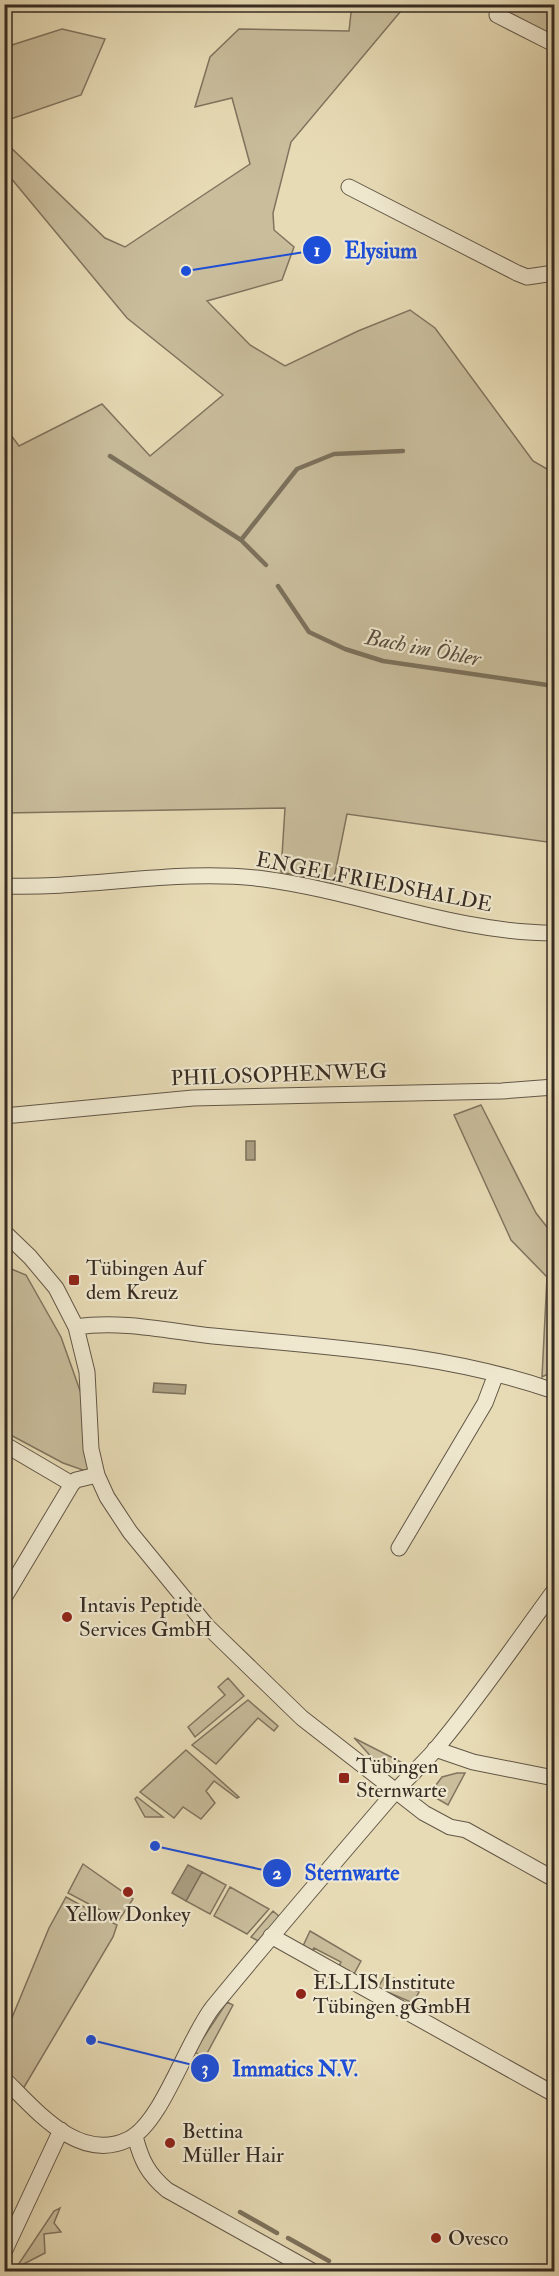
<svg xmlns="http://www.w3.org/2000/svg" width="559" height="2276" font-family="'IM FELL Double Pica',serif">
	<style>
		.green { fill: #c9bd9c; stroke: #80745f; stroke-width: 1.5 }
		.water { fill: #ab9f83; stroke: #7c715c; stroke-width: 1.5 }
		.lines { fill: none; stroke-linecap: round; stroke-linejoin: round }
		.stream { stroke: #7c715c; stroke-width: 4.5 }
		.street-casing { stroke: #625747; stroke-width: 17 }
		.street { stroke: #efe8cf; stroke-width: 15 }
		.poi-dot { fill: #8f2418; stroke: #efe8cf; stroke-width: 2 }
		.labels { text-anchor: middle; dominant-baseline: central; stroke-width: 4.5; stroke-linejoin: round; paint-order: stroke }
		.street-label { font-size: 21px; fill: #362b22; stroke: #efe8cf }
		.poi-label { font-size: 21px; fill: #362b22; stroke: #efe8cf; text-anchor: start }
		.water-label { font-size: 22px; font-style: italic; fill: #594e3f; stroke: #efe8cf }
		.leader { fill: none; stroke: #1d4ed8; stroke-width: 2 }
		.callout-dot { fill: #1d4ed8; stroke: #efe8cf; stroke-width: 2 }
		.mark-label { font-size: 18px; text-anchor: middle; font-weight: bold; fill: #fff }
		.callout-label { font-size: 22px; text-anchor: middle; font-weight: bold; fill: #1d4ed8; stroke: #efe8cf; stroke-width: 4.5; stroke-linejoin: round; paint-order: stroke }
	</style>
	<rect width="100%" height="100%" fill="#e7dbb5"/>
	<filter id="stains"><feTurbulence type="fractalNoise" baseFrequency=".00333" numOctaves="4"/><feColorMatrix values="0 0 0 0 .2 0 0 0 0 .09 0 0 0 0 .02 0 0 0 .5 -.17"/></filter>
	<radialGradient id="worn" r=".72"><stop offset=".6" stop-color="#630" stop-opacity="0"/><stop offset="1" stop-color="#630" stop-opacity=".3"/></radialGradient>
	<path class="green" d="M352,4l54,1 -115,137 -18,71 1,17 20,17 -12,33 -75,21 43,44 35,21 73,-35 52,-21 25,18 98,133 21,12v370l-207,-29 -14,69 -52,-11 4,-64 -280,5v-386l14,19 83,-42 48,52 73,-61 -96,-77 -122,-147v-29l100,96 20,9 125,-83 -18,-66 -37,9 15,-50 29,-28 110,2z
		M495,5h59v35l-57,-25z
		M62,29l43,10 -24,56 -76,26v-69l7,-7z
		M481,1105l55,108 18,23v135l-12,6 5,-100 -36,-37 -57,-125z
		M4,1266l22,9 35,62 28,79 8,59 -34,-12 -58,-31z
		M228,1678l16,18 -49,41 -7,-10 37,-32 -7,-8z
		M248,1700l30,26 -4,5 -16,-13 -42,46 -24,-19z
		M354,1738l47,24 1,5c-21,9 -34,-16 -48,-29z
		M186,1750l53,47 -2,1 -23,-17 -8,10 9,12 -14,16 -18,-12 -9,11 -34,-26z
		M457,1773h8l-17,32 -12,-7 -3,-9 9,-12z
		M137,1797l26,20h-18l-10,-18z
		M83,1864l50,35 -14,21 -51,-27z
		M202,1872l24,13 -16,29 -24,-13z
		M230,1887l39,22 -22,25 -33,-18z
		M66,1897l51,28 -4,12 -93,157 -15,-15 -1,-42 45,-109z
		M273,1911l8,7 -21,24 -9,-5z
		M310,1931l51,30 -7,13 -15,-8 2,-4 -27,-14 -2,3 -9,-5z
		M384,1977l8,4 2,-3 25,14 -6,11 -35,-15z
		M227,2002l6,3 -28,52 -11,-5z
		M60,2208l-6,15 7,9 -17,2 1,19 -29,15 38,-57z"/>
	<path class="water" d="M246,1141h9v19h-9z
		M154,1383l32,2 -1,9 -32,-2z
		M188,1865l14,7 -16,29 -14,-8z"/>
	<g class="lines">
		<path class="stream" d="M110,456l131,84 25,25
			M241,540l56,-71 37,-15 69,-3
			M278,586l31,46 36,17 38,12 171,25
			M240,2212l37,21
			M288,2238l41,23"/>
		<g class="street-casing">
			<path id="street" d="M497,15l57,29
				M349,187l168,86 10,4 27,-4
				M4,886c87,3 174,-18 260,-7 97,13 191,54 290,54
				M4,1116l189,-18 309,-7 52,-4
				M4,1232l26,25 26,31 20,39 11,45 4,77 6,26 10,22 23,35 77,94 95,92 122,95 26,14 16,3 88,49
				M76,1327c45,-7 92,4 137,9 113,11 233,17 341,55
				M4,1444l68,40
				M399,1548l86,-145 11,-29
				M4,1598l68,-114 4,-4 21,-5
				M435,1749l38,13 81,16
				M271,1936l283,158
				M4,2079c32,31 75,85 125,60 33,-16 58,-99 84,-132 59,-72 120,-143 181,-214 13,-15 28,-28 41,-43 43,-51 80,-106 119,-159
				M135,2136c6,24 13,38 32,54l147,82
				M4,2252l57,-122"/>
		</g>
		<use href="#street" class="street"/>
	</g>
	<g class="poi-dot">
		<rect x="68" y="1274" width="12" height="12" rx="3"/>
		<circle cx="67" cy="1617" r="6"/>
		<rect x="338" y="1772" width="12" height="12" rx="3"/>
		<circle cx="128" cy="1892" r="6"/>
		<circle cx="301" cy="1994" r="6"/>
		<circle cx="170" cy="2143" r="6"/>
		<circle cx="436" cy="2238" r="6"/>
	</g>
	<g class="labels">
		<g class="street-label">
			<text transform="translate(374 882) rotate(11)">ENGELFRIEDSHALDE</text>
			<text transform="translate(279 1075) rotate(-2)">PHILOSOPHENWEG</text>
		</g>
		<g class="poi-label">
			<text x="86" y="1268">Tübingen Auf<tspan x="86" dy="24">dem Kreuz</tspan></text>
			<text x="79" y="1605">Intavis Peptide<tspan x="79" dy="24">Services GmbH</tspan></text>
			<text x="356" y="1766">Tübingen<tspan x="356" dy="24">Sternwarte</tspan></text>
			<text x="128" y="1914" text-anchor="middle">Yellow Donkey</text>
			<text x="313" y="1982">ELLIS Institute<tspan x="313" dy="24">Tübingen gGmbH</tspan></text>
			<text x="182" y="2131">Bettina<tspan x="182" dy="24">Müller Hair</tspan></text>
			<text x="448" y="2238">Ovesco</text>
		</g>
		<g class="water-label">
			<text transform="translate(423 648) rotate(11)">Bach im Öhler</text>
		</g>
	</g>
	<path class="leader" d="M186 271L317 250M155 1846L277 1873M91 2040L205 2068"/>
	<g class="callout-dot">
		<circle cx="186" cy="271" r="6"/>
		<circle cx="155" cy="1846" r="6"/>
		<circle cx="91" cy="2040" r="6"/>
		<circle cx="317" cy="250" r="15"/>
		<circle cx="277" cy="1873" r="15"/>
		<circle cx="205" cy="2068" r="15"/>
	</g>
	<g class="mark-label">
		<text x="317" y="256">1</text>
		<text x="277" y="1879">2</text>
		<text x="205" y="2074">3</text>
	</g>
	<g class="callout-label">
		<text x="381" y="258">Elysium</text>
		<text x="352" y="1880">Sternwarte</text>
		<text x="295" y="2076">Immatics N.V.</text>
	</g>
	<rect width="559" height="2276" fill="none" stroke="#e7dbb5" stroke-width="24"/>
	<rect x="6" y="6" width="547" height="2264" fill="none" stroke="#362b22" stroke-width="3"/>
	<rect x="12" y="12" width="535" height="2252" fill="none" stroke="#362b22" stroke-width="1.5"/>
	<rect width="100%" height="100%" filter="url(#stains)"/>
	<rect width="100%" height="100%" fill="url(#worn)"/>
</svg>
